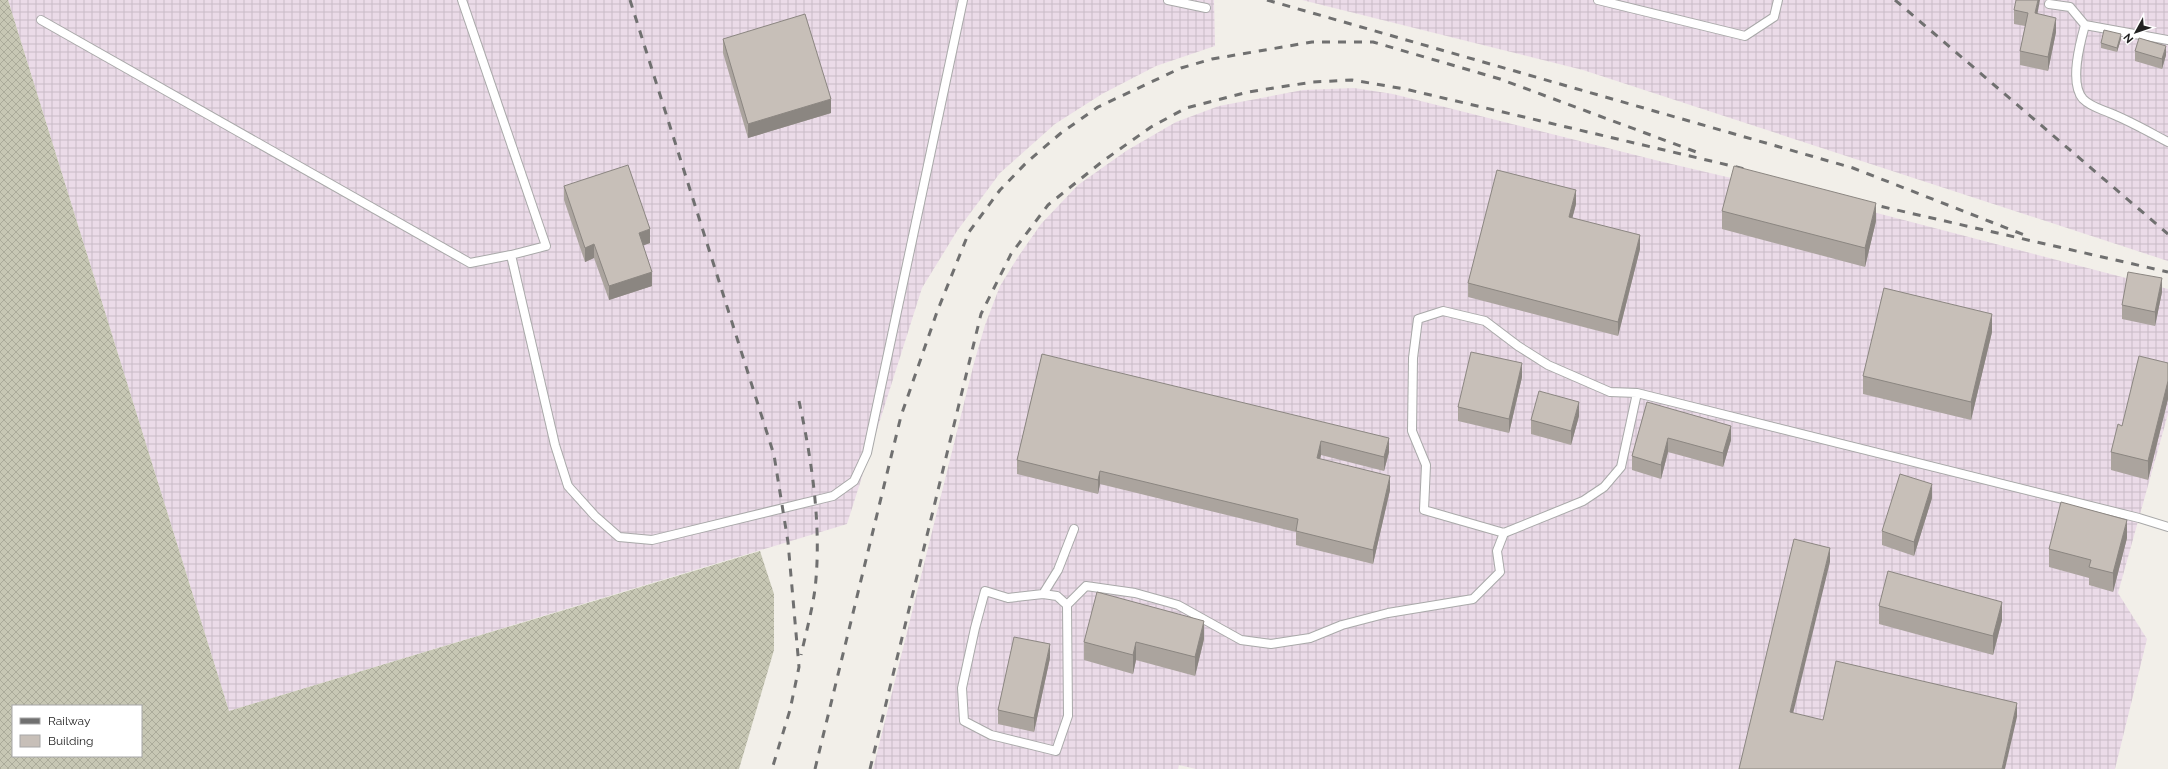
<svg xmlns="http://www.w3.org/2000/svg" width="2168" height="769" font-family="Raleway,sans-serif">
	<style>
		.industrial { fill: url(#industrial-grid) }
		.construction { fill: url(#construction-cross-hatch); fill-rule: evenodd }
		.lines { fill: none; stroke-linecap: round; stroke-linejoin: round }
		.service-casing { stroke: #a9a9a9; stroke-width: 10 }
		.service { stroke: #fff; stroke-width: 8 }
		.rail { stroke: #707070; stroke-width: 3; stroke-dasharray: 8 8; stroke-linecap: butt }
		.wall { fill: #aba49e }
		.shaded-wall { fill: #8b8681 }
		.building { fill: #c7bfb8; stroke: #8b8681 }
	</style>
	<defs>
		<pattern id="industrial-grid" width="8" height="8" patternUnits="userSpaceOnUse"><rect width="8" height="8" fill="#ebdbe8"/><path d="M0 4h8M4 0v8" fill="none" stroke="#c9bcc7"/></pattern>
		<pattern id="construction-cross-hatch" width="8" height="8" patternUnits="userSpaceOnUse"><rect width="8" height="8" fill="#c7c7b4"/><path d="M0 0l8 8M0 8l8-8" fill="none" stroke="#abab9a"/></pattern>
	</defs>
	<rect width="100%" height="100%" fill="#f2efe9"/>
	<path class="industrial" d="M8,0h1206l1,46 -59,20 -54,28 -47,30 -55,49 -43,58 -35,57 -75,236 -618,187z
		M1302,0h866v261l-585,-191z
		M1354,88l39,6 266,67 191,45 318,83v125l-50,179 29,46 -32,130h-919l-17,-4 -1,4h-305l101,-406 11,-38 15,-39 18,-29 23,-33 37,-39 48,-34 50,-29 43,-16 84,-16z"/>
	<path class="construction" d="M0,0h8l221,711 531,-160 14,43v56l-35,119h-739zM13,706h128v50h-128z"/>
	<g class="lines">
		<g class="service-casing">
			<path id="service" d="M462,0l84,246 -35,9 44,190 13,41 27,30 24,21 33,3 181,-44 21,-15 13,-28 96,-453
				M1168,0l38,8
				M1598,0l147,36 29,-19 4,-17
				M2049,4l21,3 15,18
				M41,20l429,243 41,-8
				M2168,40l-83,-15c-5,18 -16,58 -2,74 8,8 18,10 27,14 20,8 39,19 58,29
				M1637,393l-27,-1 -62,-27 -30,-19 -33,-25 -42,-10 -25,8 -5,39 -1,73 14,34 -2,45 80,23 79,-32 21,-14 17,-20 16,-74 502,125 29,9
				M1074,529l-16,41 -15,24 -35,4 -23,-7 -10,37 -13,60 2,33 27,14 65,16 12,-35 -1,-111 19,-19 49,7 43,12 63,35 30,4 39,-6 32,-13 46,-12 85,-14 27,-27 -3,-21 7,-18
				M1043,594l14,2 10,9"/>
		</g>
		<use href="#service" class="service"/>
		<path class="rail" d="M630,0l144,455 14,87 11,125 -9,43 -18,59
			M1267,0l586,168 174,68
			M1895,0l273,234
			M1866,203l302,69
			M799,401c13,60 23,126 16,188 -3,22 -9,44 -14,66
			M815,769l86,-353 36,-104 32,-80 31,-42 27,-28 34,-29 37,-26 83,-39 31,-9 100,-17h61l127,37 199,74
			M870,769l111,-455 30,-60 37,-49 55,-44 48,-34 35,-19 62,-16 65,-10 39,-2 53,9 340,80"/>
	</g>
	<path class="wall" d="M2014,10l24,4 18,18 -8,39 -28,-6v-14l5,-25 -11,-2z
		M723,39l108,74 -83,25 -25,-85z
		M2121,39l-4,13 -16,-4v-5z
		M2135,51l31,4 -4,14 -27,-8z
		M564,186l86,57 -7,2 9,41 -43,14 -15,-42 -9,4 -21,-62z
		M1576,204l-4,14 68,31 -22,87 -150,-39v-14z
		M1722,211l154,10 -11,46 -143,-38z
		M2162,292l-7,34 -33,-7v-14z
		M1992,332l-21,88 -108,-26v-18z
		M1042,354l347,98 -5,19 -63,-16 -1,4 70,31 -17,74 -77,-19v-13l-196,-48 -2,10 -81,-20v-14z
		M2168,363v36l-20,81 -37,-10v-18l11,-26z
		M1522,377l-13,56 -51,-12v-14z
		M1647,402l84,38 -8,27 -55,-15 -7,27 -29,-9v-14z
		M1579,416l-8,29 -40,-11v-14z
		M1932,498l-18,58 -32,-11v-14z
		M2127,538l-14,54 -24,-7v-7l-40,-11v-18z
		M1879,606l123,14 -9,35 -114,-31z
		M1204,639l-9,37 -59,-16 -3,14 -49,-14v-18z
		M1050,658l-16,74 -36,-8v-14z"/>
	<path class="shaded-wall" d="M2038,0h2l-5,27v-14z
		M2056,18v14l-8,39v-14z
		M2121,34v5l-4,13v-4z
		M2166,46v9l-4,14v-10z
		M831,99v14l-83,25v-14z
		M1576,190v14l-7,27v-14z
		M1876,203v18l-11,46v-19z
		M650,229v14l-11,4v-14z
		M1640,235v14l-22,87v-14z
		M594,244v14l-9,4v-14z
		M652,272v14l-43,14v-14z
		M2162,278v14l-7,34v-14z
		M1992,314v18l-21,88v-18z
		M1522,363v14l-13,56v-14z
		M2168,381v18l-20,81v-19z
		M1579,402v14l-8,29v-14z
		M1731,426v14l-8,27v-14z
		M1389,438v14l-5,19v-14z
		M1668,438v14l-7,27v-14z
		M1321,441v14l-4,17v-14z
		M1100,471v13l-2,10v-14z
		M1390,476v14l-17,74v-14z
		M1932,484v14l-18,58v-14z
		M2127,520v18l-14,54v-19z
		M1830,548v14l-40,164v-14z
		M2002,602v18l-9,35v-19z
		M1204,621v18l-9,37v-19z
		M1136,642v18l-3,14v-19z
		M1050,644v14l-16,74v-14z
		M2017,703v14l-12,52h-3z"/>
	<path class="building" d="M2016,0h22l-3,13 21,5 -8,39 -28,-6 8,-38 -14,-3z
		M805,14l26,85 -83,25 -25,-85z
		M2104,30l17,4 -4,14 -16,-5z
		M2139,38l27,8 -4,13 -27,-8z
		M628,165l22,64 -11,4 13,39 -43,14 -15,-42 -9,4 -21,-62z
		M1734,166l142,37 -11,45 -143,-37z
		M1497,170l79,20 -7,27 71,18 -22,87 -150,-39z
		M2128,272l34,6 -7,34 -33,-7z
		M1884,288l108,26 -21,88 -108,-26z
		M1471,352l51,11 -13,56 -51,-12z
		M1042,354l347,84 -5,19 -63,-16 -4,17 73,18 -17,74 -77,-19 2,-12 -198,-48 -2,9 -81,-20z
		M2139,356l29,7v18l-20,80 -37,-9 7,-28 4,2z
		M1539,391l40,11 -8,29 -40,-11z
		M1647,402l84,24 -8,27 -55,-15 -7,27 -29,-9z
		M1900,474l32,10 -18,58 -32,-11z
		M2061,502l66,18 -14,53 -24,-6 2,-7 -42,-11z
		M1794,539l36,9 -40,164 33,8 13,-59 181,42 -15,66h-263z
		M1888,571l114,31 -9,34 -114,-30z
		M1097,592l107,29 -9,36 -59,-15 -3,13 -49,-13z
		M1014,637l36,7 -16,74 -36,-8z"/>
	<rect x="12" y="705" width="130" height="52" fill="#ffffff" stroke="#a7a7a7"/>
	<rect x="20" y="718" width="20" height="6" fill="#707070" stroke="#a7a7a7"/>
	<text x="48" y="725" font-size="12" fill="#222222">Railway</text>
	<rect x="20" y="735" width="20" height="12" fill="#c7bfb8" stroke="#a7a7a7"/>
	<text x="48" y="745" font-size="12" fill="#222222">Building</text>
	<g transform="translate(2136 32) rotate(230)" stroke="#ffffff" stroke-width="3" paint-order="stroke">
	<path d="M0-3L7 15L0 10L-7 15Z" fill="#222222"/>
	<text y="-6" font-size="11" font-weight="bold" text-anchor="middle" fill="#222222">N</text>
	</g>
</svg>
